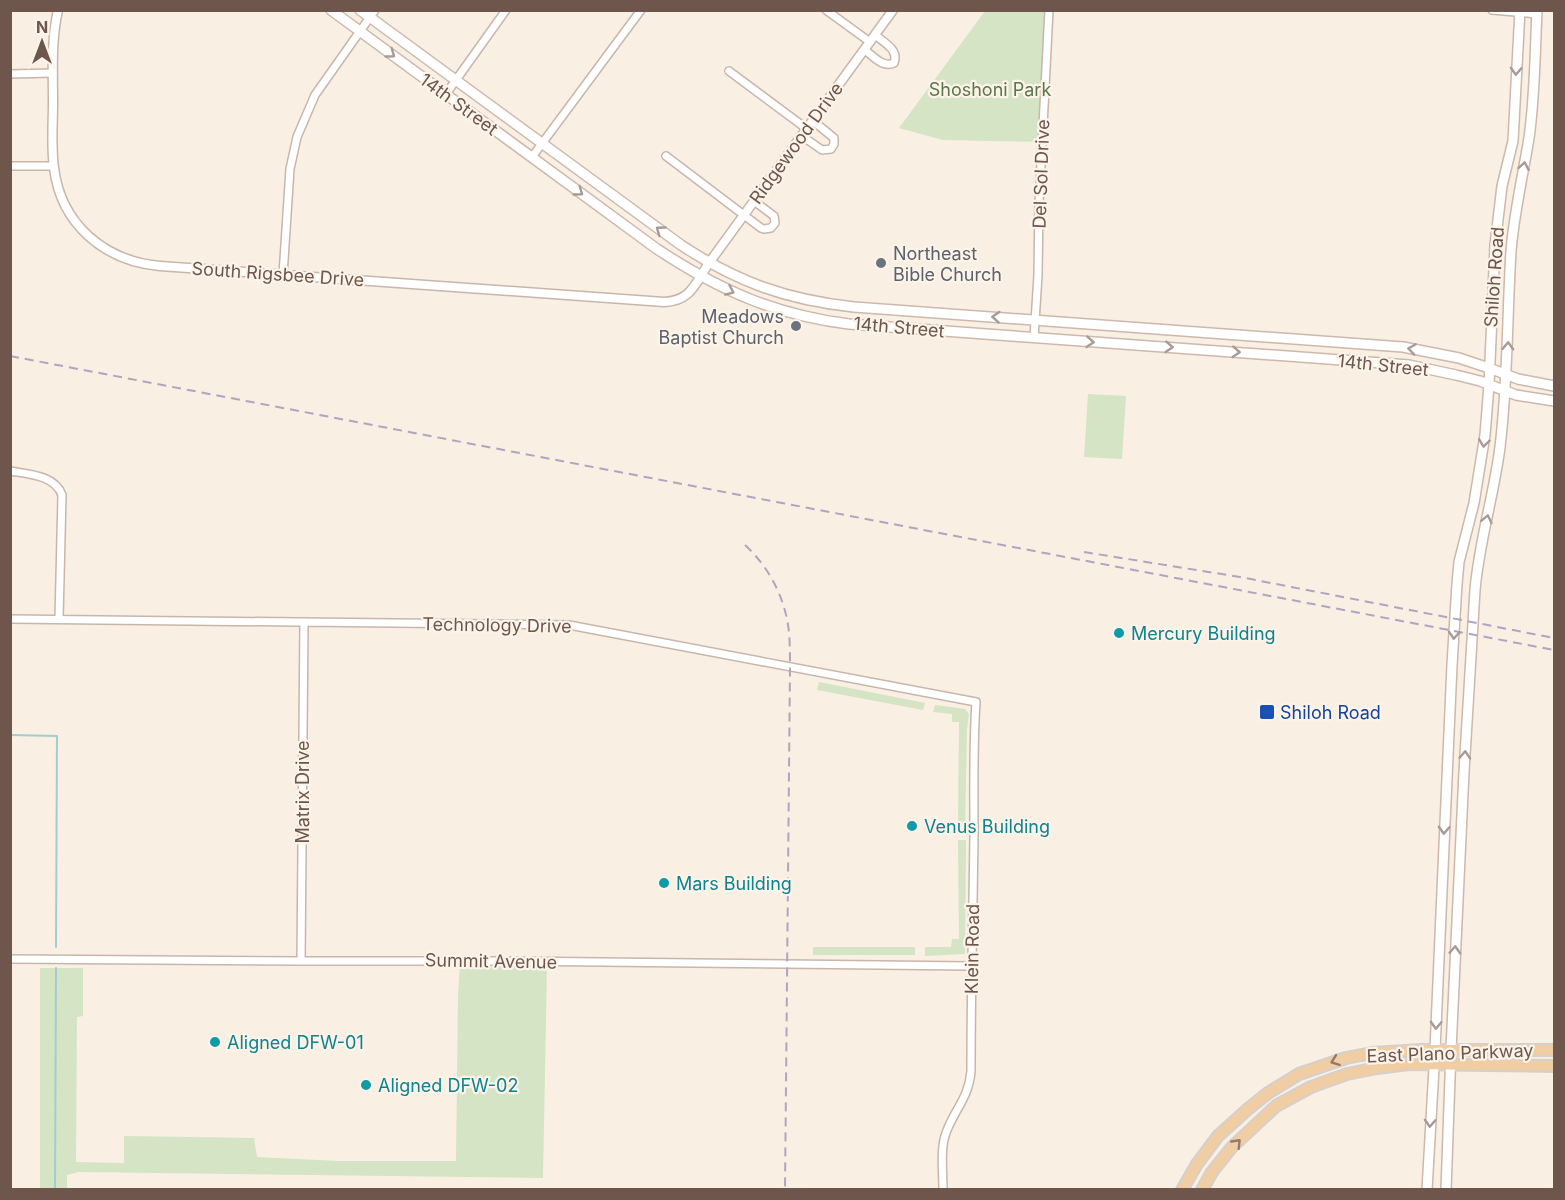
<svg xmlns="http://www.w3.org/2000/svg" width="1565" height="1200" font-family="Inter,sans-serif">
	<style>
		.green { fill: #d4e4c4 }
		.lines { fill: none; stroke-linecap: round; stroke-linejoin: round }
		.stream { stroke: #a2cdd0; stroke-width: 2 }
		.minor-casing { stroke: #c8b6ab; stroke-width: 10 }
		.tertiary-casing { stroke: #c8b6ab; stroke-width: 11 }
		.secondary-casing { stroke: #cdb8ac; stroke-width: 12 }
		.primary-casing { stroke: #d6d0cd; stroke-width: 14 }
		.minor { stroke: #fff; stroke-width: 7 }
		.tertiary { stroke: #fff; stroke-width: 8 }
		.secondary { stroke: #fff; stroke-width: 9 }
		.primary { stroke: #f0cda3; stroke-width: 10 }
		.rail { stroke: #b1a4c0; stroke-width: 2; stroke-dasharray: 9 6; stroke-linecap: butt }
		.oneway { stroke: #a89a94 }
		.oneway2 { stroke: #957a66 }
		.worship-dot { fill: #6b7280; stroke: #fcf3e9; stroke-width: 2 }
		.culture-dot { fill: #0f9aa8; stroke: #fcf3e9; stroke-width: 2 }
		.transit-dot { fill: #1a4fb4; stroke: #fcf3e9; stroke-width: 2 }
		.labels { text-anchor: middle; dominant-baseline: central; stroke-width: 4.5; stroke-linejoin: round; paint-order: stroke }
		.park-label { font-size: 18px; fill: #5a7849; stroke: #fcf3e9 }
		.street-label { font-size: 18px; fill: #6e564c; stroke: #fcf3e9 }
		.worship-label { font-size: 18px; fill: #5b616d; stroke: #fcf3e9; text-anchor: start }
		.culture-label { font-size: 18px; fill: #0d838f; stroke: #fcf3e9; text-anchor: start }
		.transit-label { font-size: 18px; fill: #164399; stroke: #fcf3e9; text-anchor: start }
	</style>
	<rect width="100%" height="100%" fill="#f9efe3"/>
	<path class="green" d="M985,11h60l-6,131 -96,-2 -44,-12z
		M1088,394l38,2 -4,63 -38,-2z
		M819,682l106,21 -2,7 -106,-20z
		M935,705l30,4 4,5 -2,16 -2,98h-7l1,-106h-7v-8l-19,-2z
		M958,840h8l-1,114 -40,2v-9h26l1,-8h7z
		M813,947h102v8h-102z
		M460,963l87,1 -4,214 -465,-6 -11,3v14l-27,1v-222h43v48l-6,1 -1,145 48,1v-27l130,2 3,19 81,4h118l2,-164z"/>
	<g class="lines">
		<path class="stream" d="M10,735l47,1 -1,211
			M55,1190l1,-222"/>
		<g class="minor-casing">
			<path id="minor" d="M826,10l44,32
				M1492,10l45,4
				M865,50c9,7 18,18 29,13 5,-13 -9,-20 -19,-28
				M729,71l78,58
				M10,74l43,-1
				M446,94l60,-84
				M802,136l20,14 9,-1 3,-5v-6l-21,-17
				M666,156l95,72 3,1 7,-1 4,-5 -1,-7 -20,-15
				M532,157l109,-147
				M10,166h43
				M283,275l7,-106 7,-32 18,-42 60,-85
				M1034,338l4,-63 1,-72 10,-193
				M10,471c18,3 45,4 52,24l-3,124
				M10,619l559,6 407,77c-3,44 -2,88 -2,132 -1,79 -3,158 -3,237 -2,27 -17,39 -25,62 -6,15 -3,40 -3,57
				M10,959l291,2h202l468,5
				M301,961l3,-339"/>
		</g>
		<g class="tertiary-casing">
			<path id="tertiary" d="M58,10c-7,31 -5,62 -5,93 0,21 -2,44 1,65 7,56 50,93 106,98l504,36c27,-1 31,-18 45,-39l184,-253"/>
		</g>
		<g class="secondary-casing">
			<path id="secondary" d="M331,10l326,239c62,41 118,66 192,75l560,41 47,10 24,6 36,14 38,6
				M360,10l321,235c56,37 106,55 173,62l549,40 56,11 30,10 29,11 36,7
				M1427,1190l8,-140 17,-385 5,-81 2,-22 15,-59 11,-68 4,-50 6,-140 7,-59 11,-45 7,-131
				M1446,1190l5,-140 13,-278 11,-182c4,-48 19,-95 25,-143 8,-65 7,-131 11,-196 3,-38 12,-76 18,-113 6,-42 6,-85 8,-128"/>
		</g>
		<g class="primary-casing">
			<path id="primary" d="M1182,1190l15,-26 21,-28 30,-27 20,-16 31,-19 47,-16 26,-5 50,-3h132
				M1202,1190l10,-18 20,-25 44,-41 35,-19 36,-13 30,-6 32,-4 145,2"/>
		</g>
		<use href="#minor" class="minor"/>
		<use href="#tertiary" class="tertiary"/>
		<use href="#secondary" class="secondary"/>
		<use href="#primary" class="primary"/>
		<path class="rail" d="M10,356l1544,294
			M745,545c24,22 41,54 44,88 1,11 1,22 1,34l-5,523
			M1084,552l156,25 314,61"/>
	</g>
	<defs><path id="oneway-chevron" d="M-2-3.5L2.5 0L-2 3.5" fill="none" stroke-width="1.6" stroke-linecap="round" stroke-linejoin="round" transform="scale(1.5)"/></defs>
	<g class="oneway">
		<use href="#oneway-chevron" transform="translate(391 54) rotate(36)"/>
		<use href="#oneway-chevron" transform="translate(1516 71) rotate(93)"/>
		<use href="#oneway-chevron" transform="translate(1524 166) rotate(-80)"/>
		<use href="#oneway-chevron" transform="translate(579 192) rotate(36)"/>
		<use href="#oneway-chevron" transform="translate(660 230) rotate(-144)"/>
		<use href="#oneway-chevron" transform="translate(730 291) rotate(24)"/>
		<use href="#oneway-chevron" transform="translate(996 317) rotate(-176)"/>
		<use href="#oneway-chevron" transform="translate(1090 342) rotate(4)"/>
		<use href="#oneway-chevron" transform="translate(1508 346) rotate(-88)"/>
		<use href="#oneway-chevron" transform="translate(1169 347) rotate(4)"/>
		<use href="#oneway-chevron" transform="translate(1412 349) rotate(-172)"/>
		<use href="#oneway-chevron" transform="translate(1236 352) rotate(4)"/>
		<use href="#oneway-chevron" transform="translate(1484 443) rotate(97)"/>
		<use href="#oneway-chevron" transform="translate(1487 519) rotate(-78)"/>
		<use href="#oneway-chevron" transform="translate(1454 635) rotate(94)"/>
		<use href="#oneway-chevron" transform="translate(1465 755) rotate(-87)"/>
		<use href="#oneway-chevron" transform="translate(1444 830) rotate(93)"/>
		<use href="#oneway-chevron" transform="translate(1455 950) rotate(-87)"/>
		<use href="#oneway-chevron" transform="translate(1436 1025) rotate(92)"/>
		<use href="#oneway-chevron" transform="translate(1430 1123) rotate(93)"/>
	</g>
	<g class="oneway2">
		<use href="#oneway-chevron" transform="translate(1335 1061) rotate(160)"/>
		<use href="#oneway-chevron" transform="translate(1237 1143) rotate(-46)"/>
	</g>
	<g class="worship-dot">
		<circle cx="881" cy="263" r="6"/>
		<circle cx="796" cy="326" r="6"/>
	</g>
	<g class="culture-dot">
		<circle cx="1119" cy="633" r="6"/>
		<circle cx="912" cy="826" r="6"/>
		<circle cx="664" cy="883" r="6"/>
		<circle cx="215" cy="1042" r="6"/>
		<circle cx="366" cy="1085" r="6"/>
	</g>
	<rect class="transit-dot" x="1259" y="704" width="16" height="16" rx="3"/>
	<g class="labels">
		<g class="park-label">
			<text x="990" y="89">Shoshoni Park</text>
		</g>
		<g class="street-label">
			<text transform="translate(459 104) rotate(36)">14th Street</text>
			<text transform="translate(796 143) rotate(-54)">Ridgewood Drive</text>
			<text transform="translate(1041 174) rotate(-88)">Del Sol Drive</text>
			<text transform="translate(278 274) rotate(4)">South Rigsbee Drive</text>
			<text transform="translate(1494 277) rotate(-86)">Shiloh Road</text>
			<text transform="translate(899 327) rotate(5)">14th Street</text>
			<text transform="translate(1383 365) rotate(6)">14th Street</text>
			<text transform="translate(497 625) rotate(1)">Technology Drive</text>
			<text transform="translate(302 792) rotate(-90)">Matrix Drive</text>
			<text transform="translate(972 949) rotate(-89)">Klein Road</text>
			<text transform="translate(491 961) rotate(1)">Summit Avenue</text>
			<text transform="translate(1450 1053) rotate(-2)">East Plano Parkway</text>
		</g>
		<g class="worship-label">
			<text x="893" y="253">Northeast<tspan x="893" dy="21">Bible Church</tspan></text>
			<text x="784" y="316" text-anchor="end">Meadows<tspan x="784" dy="21">Baptist Church</tspan></text>
		</g>
		<g class="culture-label">
			<text x="1131" y="633">Mercury Building</text>
			<text x="924" y="826">Venus Building</text>
			<text x="676" y="883">Mars Building</text>
			<text x="227" y="1042">Aligned DFW-01</text>
			<text x="378" y="1085">Aligned DFW-02</text>
		</g>
		<g class="transit-label">
			<text x="1280" y="712">Shiloh Road</text>
		</g>
	</g>
	<rect width="1565" height="1200" fill="none" stroke="#6e564c" stroke-width="24"/>
	<g transform="translate(42 42)" stroke="#fcf3e9" stroke-width="4.5" paint-order="stroke">
	<path d="M0-4.5L10 22L0 15L-10 22Z" fill="#6e564c"/>
	<text y="-9" font-size="16" font-weight="bold" text-anchor="middle" fill="#6e564c">N</text>
	</g>
</svg>
